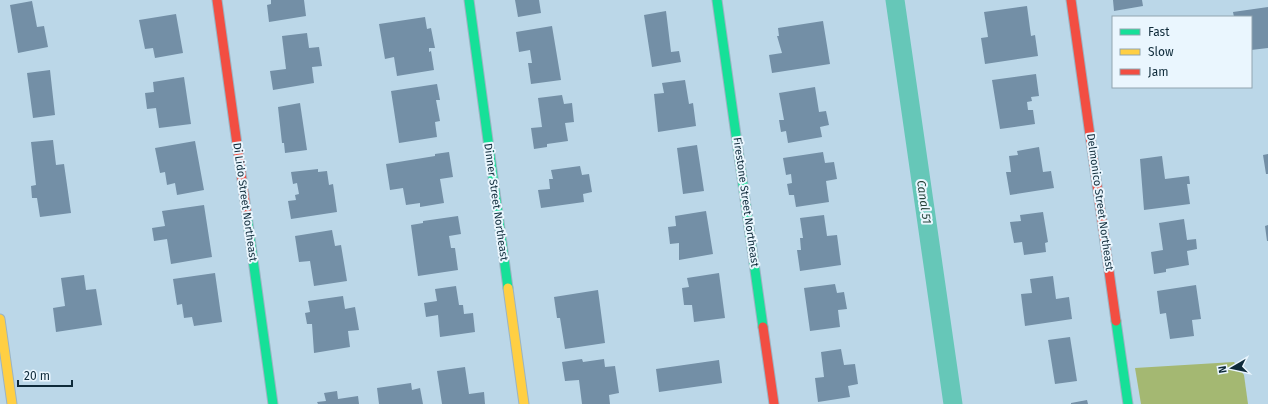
<svg xmlns="http://www.w3.org/2000/svg" width="1268" height="404" font-family="'Fira Sans',sans-serif">
	<style>
		.forest { fill: #a4b872 }
		.lines { fill: none; stroke-linecap: round; stroke-linejoin: round }
		.canal { stroke: #66c7b8; stroke-width: 19 }
		.building { fill: #738fa6 }
		.fast-casing { stroke: #9bb4c3; stroke-width: 11 }
		.slow-casing { stroke: #9bb4c3; stroke-width: 11 }
		.jam-casing { stroke: #9bb4c3; stroke-width: 11 }
		.fast { stroke: #16e098; stroke-width: 9 }
		.slow { stroke: #ffcf43; stroke-width: 9 }
		.jam { stroke: #f24e42; stroke-width: 9 }
		.labels { text-anchor: middle; dominant-baseline: central; stroke-width: 4; stroke-linejoin: round; paint-order: stroke }
		.street-label { font-size: 11px; fill: #0f2b3a; stroke: #eaf6fe }
		.water-label { font-size: 12px; font-style: italic; fill: #28443c; stroke: #eaf6fe }
	</style>
	<rect width="100%" height="100%" fill="#bbd7e8"/>
	<path class="forest" d="M1234,362l10,13 4,29h-107l-6,-36z"/>
	<g class="lines">
		<path class="canal" d="M895,0l58,404"/>
	</g>
	<path class="building" d="M271,0h33l2,16 -37,6 -2,-17 4,-1z
		M515,0h24l2,13 -23,4z
		M1113,0h29l1,6 -29,5z
		M32,1l5,26 7,-1 4,21 -30,6 -8,-48z
		M1027,6l4,30 4,-1 3,21 -53,8 -4,-26 7,-1 -4,-25z
		M1268,7v41l-17,2v-33h-17l-1,-5z
		M666,11l5,41 8,-1 2,11 -29,5 -8,-52z
		M176,14l7,39 -28,5 -2,-10 -8,1 -6,-29z
		M425,17l2,12 4,-1 4,20h-6v4l2,-1 3,19 -37,6 -3,-19 -9,2 -6,-35z
		M823,21l7,43 -58,9 -3,-18 13,-2 -5,-17h2l-1,-8z
		M552,26l9,54 -30,4 -3,-21h4l-2,-13 -11,2 -3,-20z
		M307,33l2,15 10,-1 3,19 -10,1 2,16 -41,7 -3,-19 16,-2 -4,-33z
		M50,70l5,45 -22,3 -6,-45z
		M1036,74l3,22 -8,1 1,4 -5,1 1,8h5l2,14 -35,5 -8,-49z
		M184,77l7,47 -32,4 -3,-20 -9,1 -2,-16 9,-1 -1,-10z
		M685,80l4,24 4,-1 3,23 -38,6 -4,-38 10,-1 -2,-10z
		M437,84l3,16h-4l4,21 -5,1 2,15 -38,6 -8,-52z
		M815,87l4,25 7,-1 3,14 -9,2 2,10 -34,6 -2,-12 -5,1 -2,-12h5l-5,-27z
		M562,95l2,9 8,-1 2,19 -9,1 3,18 -21,3v3l-13,2 -3,-21 11,-1 -4,-29z
		M300,103l7,47 -22,3 -1,-10h-2l-4,-36z
		M53,140l3,25 8,-1 7,49 -31,4 -3,-19h-5l-1,-12 5,-1 -5,-43z
		M195,141l9,49 -27,5 -2,-12 -8,2 -2,-13 -5,1 -5,-25z
		M697,145l7,46 -21,3 -6,-46z
		M1039,147l4,25 8,-1 3,17 -44,7 -4,-23h5l-2,-16 9,-1 -1,-4z
		M449,152l4,25 -13,2 4,24 -24,4v-4l-14,2 -3,-17 -13,2 -4,-26 49,-8v-2z
		M823,152l2,11 9,-1 3,17 -11,2 3,21 -33,5 -2,-12h-5l-2,-11 5,-1 -1,-9 -5,1 -3,-17z
		M1268,154v20h-2l-3,-19z
		M1162,156l3,23 24,-3 1,8h-3l3,20 -46,6 -4,-51z
		M580,166l2,9 7,-1 3,18 -9,2 1,8 -43,6 -3,-18 12,-1 -1,-10h4l-2,-9z
		M318,169v3l9,-1 2,14 4,-1 4,28 -46,7 -3,-18 8,-1 -1,-5 4,-1 -2,-11 -4,1 -2,-12z
		M204,205l8,52 -41,7 -4,-25 -13,2 -2,-13 13,-2 -3,-15z
		M706,211l7,43 -34,6v-17l-9,1 -2,-17 8,-1 -1,-10z
		M1043,212l5,30 -3,1 1,9 -22,3 -2,-13 -8,1 -4,-21 11,-1 -1,-6z
		M824,215l3,21 10,-1 4,30 -41,6 -3,-21h4l-1,-12h3l-3,-20z
		M458,216l3,18 -12,2 2,12h4l3,22 -40,6 -7,-51 12,-2v-2z
		M1184,219l3,21 9,-1 1,10 -10,2 2,14 -23,4v3l-12,2 -3,-22 12,-2 -4,-27z
		M1268,225v16h-1l-2,-15z
		M332,230l3,16 6,-1 6,36 -33,5 -4,-25 -11,1 -4,-26z
		M215,273l7,49 -28,4 -2,-9 -8,1 -2,-14 -5,1 -4,-26z
		M719,273l6,45 -31,4 -2,-17h-8l-2,-17 7,-1 -2,-9z
		M84,275l2,15 10,-1 6,36 -46,7 -3,-24 12,-2 -4,-28z
		M1053,276l3,23 13,-2 3,22 -47,7 -4,-32 11,-1 -2,-14z
		M835,284l2,9 7,-1 3,17 -9,1 2,17 -30,4 -6,-43z
		M1196,285l5,34 -9,1 2,16 -24,3 -4,-26 -6,1 -3,-23z
		M456,286l3,19h4l1,9 9,-1 2,19 -35,5 -2,-22 -12,2 -2,-14 13,-2 -2,-12z
		M598,290l7,53 -40,6 -5,-31h-3l-3,-21z
		M343,296l2,13 10,-2 4,23 -11,1 2,16 -36,6 -2,-29h-5l-2,-11 5,-1 -2,-11z
		M1070,337l7,44 -22,3 -7,-44z
		M841,349l3,16 11,-1 3,20 -10,2 2,11 -32,5 -3,-24 9,-1 -3,-25z
		M582,359l1,3 21,-3 1,8 10,-1 4,27 -10,2 1,9h-28l-3,-24 -14,1 -3,-19z
		M719,360l3,23 -63,9 -3,-23z
		M465,367l4,27 15,-2 1,12h-43l-5,-33z
		M411,383l1,7 8,-2 3,16h-44l-2,-16z
		M337,391l1,8 20,-3 1,8h-41l-1,-2 9,-1 -2,-8z
		M1087,400l1,4h-17v-1z"/>
	<g class="lines">
		<g class="fast-casing">
			<path id="fast" d="M469,0l39,288
				M717,0l46,327
				M247,216l26,188
				M1116,321l12,83"/>
		</g>
		<g class="slow-casing">
			<path id="slow" d="M508,288l16,116
				M0,319l12,85"/>
		</g>
		<g class="jam-casing">
			<path id="jam" d="M217,0l30,216
				M1071,0l45,321
				M763,327l11,77"/>
		</g>
		<use href="#fast" class="fast"/>
		<use href="#slow" class="slow"/>
		<use href="#jam" class="jam"/>
	</g>
	<g class="labels">
		<g class="street-label">
			<text transform="translate(245 202) rotate(82)">Di Lido Street Northeast</text>
			<text transform="translate(496 202) rotate(82)">Dinner Street Northeast</text>
			<text transform="translate(746 202) rotate(82)">Firestone Street Northeast</text>
			<text transform="translate(1100 202) rotate(82)">Delmonico Street Northeast</text>
		</g>
		<g class="water-label">
			<text transform="translate(924 202) rotate(82)">Canal 51</text>
		</g>
	</g>
	<rect x="1112" y="16" width="140" height="72" fill="#eaf6fe" stroke="#92a5b0"/>
	<rect x="1120" y="29" width="20" height="6" fill="#16e098" stroke="#92a5b0"/>
	<text x="1148" y="36" font-size="12" fill="#0f2b3a">Fast</text>
	<rect x="1120" y="49" width="20" height="6" fill="#ffcf43" stroke="#92a5b0"/>
	<text x="1148" y="56" font-size="12" fill="#0f2b3a">Slow</text>
	<rect x="1120" y="69" width="20" height="6" fill="#f24e42" stroke="#92a5b0"/>
	<text x="1148" y="76" font-size="12" fill="#0f2b3a">Jam</text>
	<g transform="translate(1232 368) rotate(261)" stroke="#eaf6fe" stroke-width="3" paint-order="stroke">
	<path d="M0-3L7 15L0 10L-7 15Z" fill="#0f2b3a"/>
	<text y="-6" font-size="11" font-weight="bold" text-anchor="middle" fill="#0f2b3a">N</text>
	</g>
	<path d="M18 380v6h54v-6" fill="none" stroke="#0f2b3a" stroke-width="2"/>
	<text x="24" y="380" font-size="12" fill="#0f2b3a" stroke="#eaf6fe" stroke-width="3" paint-order="stroke">20 m</text>
</svg>
